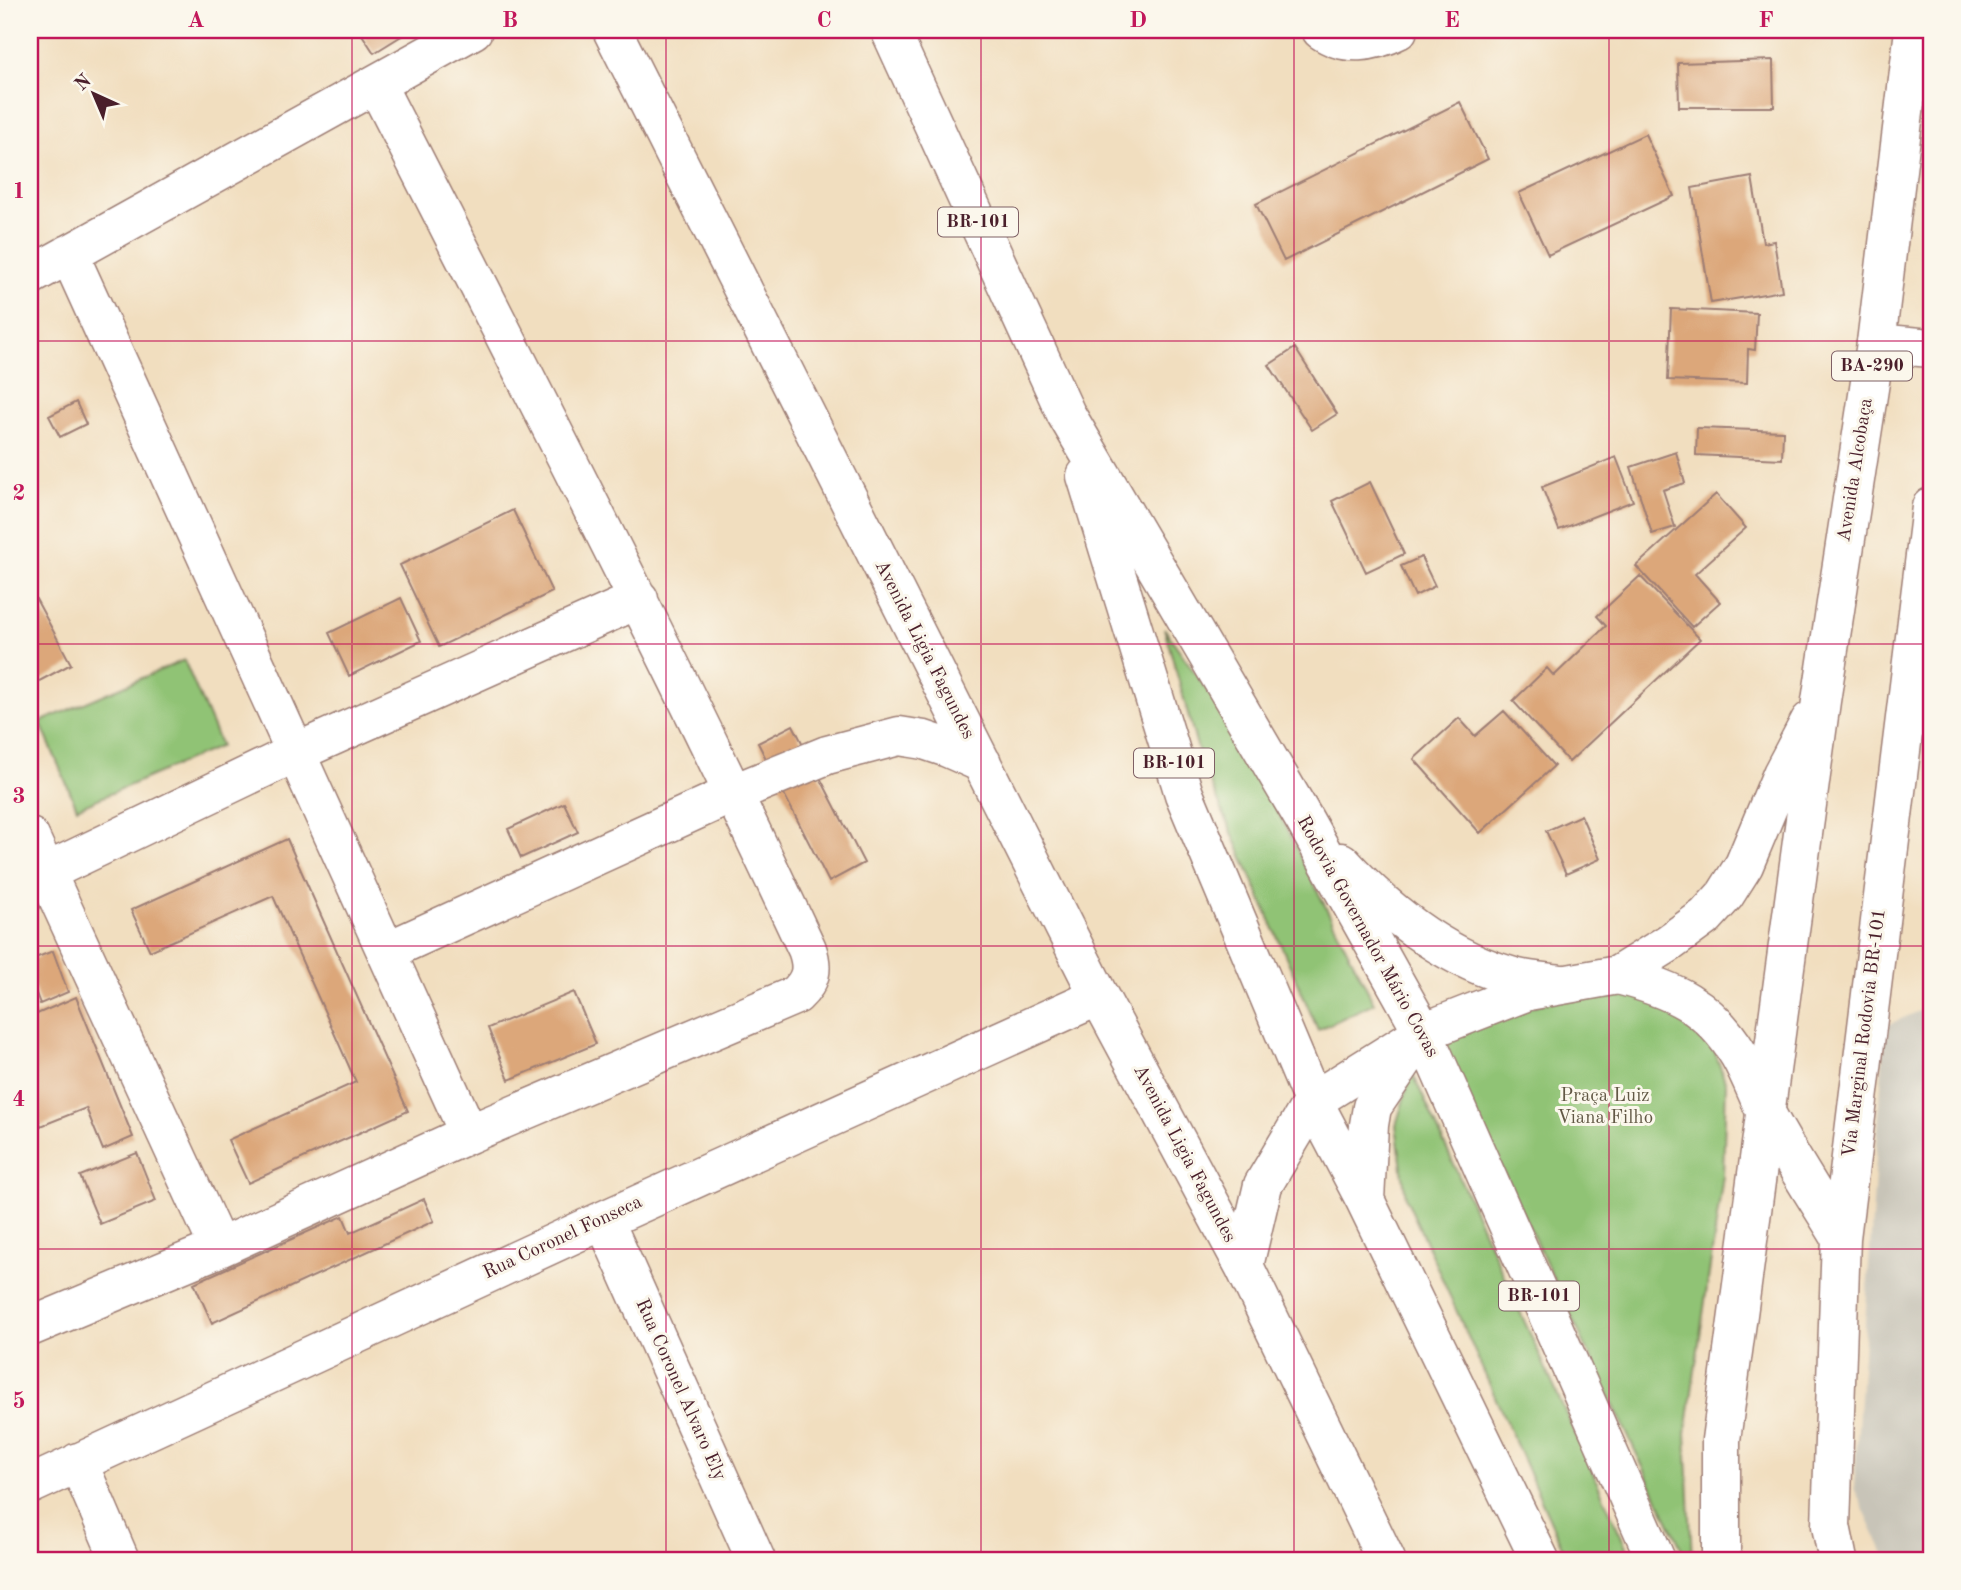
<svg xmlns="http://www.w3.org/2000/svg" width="1961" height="1590" font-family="'Old Standard TT',serif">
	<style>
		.industrial { fill: #c8c4b8 }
		.green { fill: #90c374; stroke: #6d7150; stroke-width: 2 }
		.building { fill: #dca77a }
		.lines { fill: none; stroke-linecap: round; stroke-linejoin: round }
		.minor-casing { stroke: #9e7e75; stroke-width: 41 }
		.major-casing { stroke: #9e7e75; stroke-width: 41 }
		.highway-casing { stroke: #9e7e75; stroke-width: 41 }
		.minor { stroke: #fff; stroke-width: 38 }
		.major { stroke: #fff; stroke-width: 38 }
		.highway { stroke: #fff; stroke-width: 38 }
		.grid { fill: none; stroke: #c2185b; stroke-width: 2; stroke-opacity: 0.55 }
		.labels { text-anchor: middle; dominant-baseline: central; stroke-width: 6; stroke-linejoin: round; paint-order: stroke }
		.shield { fill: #fbf7ec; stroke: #7f6065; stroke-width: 2 }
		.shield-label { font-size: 18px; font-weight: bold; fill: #4a1f2b }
		.street-label { font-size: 19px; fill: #4a1f2b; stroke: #fbf7ec }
		.park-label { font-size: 19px; fill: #625845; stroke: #fbf7ec }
		.neatline { fill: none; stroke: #c2185b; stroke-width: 2.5 }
		.grid-label { font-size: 23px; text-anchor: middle; font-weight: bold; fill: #c2185b }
	</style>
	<rect width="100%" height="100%" fill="#fbf7ec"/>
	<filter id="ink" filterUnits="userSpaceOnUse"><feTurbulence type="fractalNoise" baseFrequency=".0143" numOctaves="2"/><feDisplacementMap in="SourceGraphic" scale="14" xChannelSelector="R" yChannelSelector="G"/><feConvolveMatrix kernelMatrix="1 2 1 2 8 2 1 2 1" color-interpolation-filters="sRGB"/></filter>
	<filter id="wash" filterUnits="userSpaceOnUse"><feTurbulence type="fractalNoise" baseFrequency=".00686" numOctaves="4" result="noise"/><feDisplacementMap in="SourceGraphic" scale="28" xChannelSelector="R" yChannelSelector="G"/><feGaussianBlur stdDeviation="1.57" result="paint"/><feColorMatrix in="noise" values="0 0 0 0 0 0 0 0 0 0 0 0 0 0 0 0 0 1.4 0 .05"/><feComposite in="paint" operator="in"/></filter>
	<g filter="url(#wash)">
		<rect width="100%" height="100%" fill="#f1debf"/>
		<path class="industrial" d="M1931,1006v554h-44l-33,-72 31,-462z"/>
		<path class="green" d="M1164,628l78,113 132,262 -56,27 -116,-266z
			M184,660l37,86 -144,62 -37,-86z
			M1619,982l89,50 18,52 -3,92 -37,257 6,127h-5l-250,-527z
			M1412,1072l220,488h-64l-162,-362 -10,-73z"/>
		<g id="blocks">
			<path class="building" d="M359,30h52l-37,23z
				M1773,60l1,47h-95l-1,-44z
				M1460,102l28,57 -204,102 -28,-57z
				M1645,134l29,62 -126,59 -29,-62z
				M1752,177l11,66 11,-2 8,50 -71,12 -19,-115z
				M1671,309l86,4 -2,37 -7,-1 -1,34 -79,-3z
				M1295,348l42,66 -25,16 -43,-65z
				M76,402l10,22 -26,13 -11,-21z
				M1697,428l86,3 -1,28 -86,-4z
				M1676,452l9,31 -22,7 12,37 -23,7 -21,-67z
				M1616,457l17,44 -74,29 -17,-43z
				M1370,482l34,72 -38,18 -34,-71z
				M1716,494l30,34 -51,46 25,28 -28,25 -56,-61z
				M513,510l39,82 -113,55 -39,-82z
				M1421,557l14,29 -20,10 -14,-30z
				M1640,576l60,63 -131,123 -56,-61 34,-33 7,8 52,-50 -9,-10z
				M30,588l41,76 -41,22z
				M401,598l20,43 -72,35 -20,-43z
				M1504,711l50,55 -74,67 -66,-74 45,-41 16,18z
				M793,725l71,138 -35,19 -71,-139z
				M564,803l14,29 -57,26 -13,-29z
				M1581,815l19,44 -34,15 -20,-43z
				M287,839l121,272 -160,72 -20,-43 128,-58 -83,-186 -123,55 -19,-41z
				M53,951l15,41 -28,12 -10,-27v-17z
				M574,992l22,52 -87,36 -21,-52z
				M76,997l57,140 -30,13 -17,-42 -45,18 -11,-27v-39l2,-1 -2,-7v-35z
				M137,1153l19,48 -56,23 -20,-48z
				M424,1199l10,22 -222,102 -18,-40 149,-67 7,17z"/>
		</g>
	</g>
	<g filter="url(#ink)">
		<use href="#blocks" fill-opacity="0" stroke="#9e7e75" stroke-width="2"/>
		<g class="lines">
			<g class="minor-casing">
				<path id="minor" d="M612,30l487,966 145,270 142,294
					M1321,30c24,17 52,13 77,0
					M69,254l400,880
					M30,276l443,-246
					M1876,343l55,5
					M30,837l189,411
					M30,880l265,-127 344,-154
					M387,951l347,-158 93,-38 72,-19 25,4 24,8 34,15
					M1618,975c54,14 91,30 121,80 11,19 18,39 27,58 23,43 50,84 75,125
					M604,1220l152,340
					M1244,1266l19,-81 50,-84
					M30,1327l189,-79 250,-114 327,-139c15,-14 18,-26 11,-46 -136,-292 -285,-578 -431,-865
					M78,1462l42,98
					M30,1485l574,-265 495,-224
					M1838,1560l-7,-34 10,-288 90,-731"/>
			</g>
			<g class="major-casing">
				<path id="major" d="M1313,1101l110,-69 105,-41 90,-16 51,-32 37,-27 19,-21 19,-30 38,-91 28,-53
					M1721,1560v-120l100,-739 55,-358 38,-313"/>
			</g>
			<g class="highway-casing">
				<path id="highway" d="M890,30l176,384 239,407 118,211 233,528
					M1086,476l98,318 129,307 52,99 175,360
					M1341,862c47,51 105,97 173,115 15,4 32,5 48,7
					M1365,1200l4,-75 3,-18 51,-75"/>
			</g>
			<use href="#minor" class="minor"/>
			<use href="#major" class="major"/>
			<use href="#highway" class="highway"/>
		</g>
	</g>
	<path class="grid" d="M352,30v1530M666,30v1530M981,30v1530M1294,30v1530M1609,30v1530M30,341h1901M30,644h1901M30,946h1901M30,1249h1901"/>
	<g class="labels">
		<g class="shield">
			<rect x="938" y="207.5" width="80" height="29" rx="5"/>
			<rect x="1832" y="351.5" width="80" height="29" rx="5"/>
			<rect x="1134" y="748.5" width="80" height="29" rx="5"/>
			<rect x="1499" y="1281.5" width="80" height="29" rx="5"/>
		</g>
		<g class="shield-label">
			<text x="978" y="222">BR-101</text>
			<text x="1872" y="366">BA-290</text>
			<text x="1174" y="763">BR-101</text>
			<text x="1539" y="1296">BR-101</text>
		</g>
		<g class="street-label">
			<text transform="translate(1856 470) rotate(-81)">Avenida Alcobaça</text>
			<text transform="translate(924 650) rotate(63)">Avenida Ligia Fagundes</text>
			<text transform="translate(1367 937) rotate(61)">Rodovia Governador Mário Covas</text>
			<text transform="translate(1865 1033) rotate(-83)">Via Marginal Rodovia BR-101</text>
			<text transform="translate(1184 1154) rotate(62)">Avenida Ligia Fagundes</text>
			<text transform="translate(563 1238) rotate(-25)">Rua Coronel Fonseca</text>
			<text transform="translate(680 1390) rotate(66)">Rua Coronel Alvaro Ely</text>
		</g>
		<g class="park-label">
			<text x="1605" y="1096">Praça Luiz<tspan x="1605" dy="22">Viana Filho</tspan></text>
		</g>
	</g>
	<rect width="1961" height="1590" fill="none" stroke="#fbf7ec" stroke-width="77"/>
	<g transform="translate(94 94) rotate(316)" stroke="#fbf7ec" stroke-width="5" paint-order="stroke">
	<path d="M0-5L12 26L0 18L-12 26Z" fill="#4a1f2b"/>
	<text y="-10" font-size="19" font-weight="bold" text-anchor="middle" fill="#4a1f2b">N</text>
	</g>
	<rect x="38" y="38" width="1885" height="1514" class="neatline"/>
	<g class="grid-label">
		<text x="196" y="27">A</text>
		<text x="510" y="27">B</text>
		<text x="824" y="27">C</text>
		<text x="1138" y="27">D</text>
		<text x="1452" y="27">E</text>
		<text x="1766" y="27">F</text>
		<text x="19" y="198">1</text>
		<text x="19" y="500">2</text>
		<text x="19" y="803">3</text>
		<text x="19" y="1106">4</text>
		<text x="19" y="1408">5</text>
	</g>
</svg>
